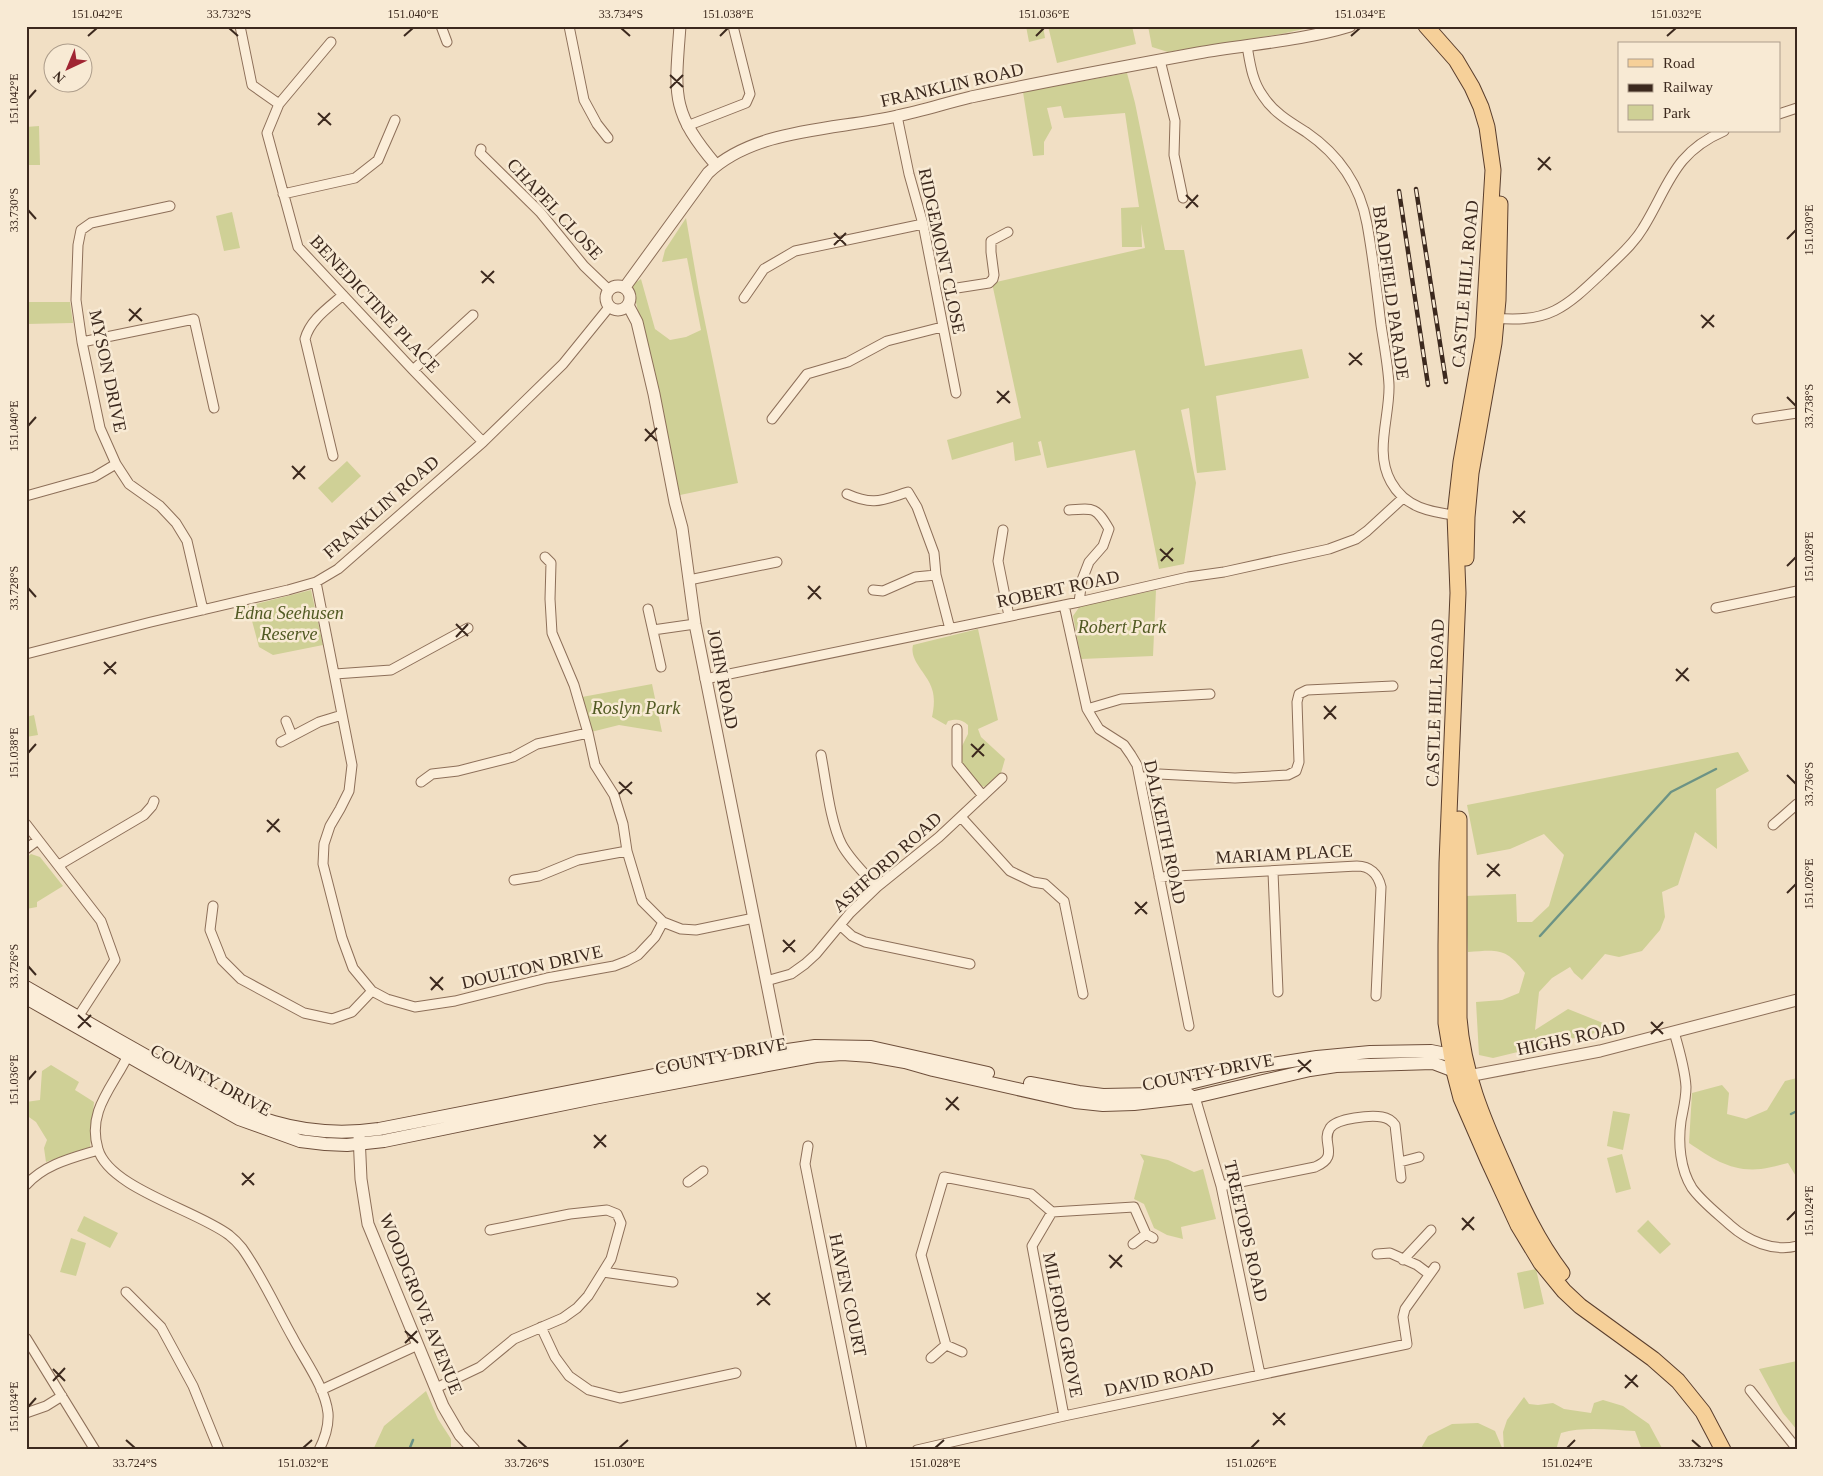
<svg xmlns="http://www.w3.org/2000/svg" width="1823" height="1476" font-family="'Times New Roman',serif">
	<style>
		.green { fill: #cfd096 }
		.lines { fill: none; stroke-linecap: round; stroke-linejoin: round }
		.stream { stroke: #6c9385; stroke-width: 2.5 }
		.minor-casing { stroke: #8d6f59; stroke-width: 11 }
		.tertiary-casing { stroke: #8d6f59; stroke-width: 13 }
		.secondary-casing { stroke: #6f503c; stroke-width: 14 }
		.primary-casing { stroke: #5a3e2d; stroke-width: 17 }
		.minor { stroke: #fbedd8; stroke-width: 9 }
		.tertiary { stroke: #fbedd8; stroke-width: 11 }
		.secondary { stroke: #fbedd8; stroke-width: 12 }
		.primary { stroke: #f6d099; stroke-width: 15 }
		.rail-casing { stroke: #3c291e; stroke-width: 4.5 }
		.rail { stroke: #f8ead4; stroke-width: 2.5; stroke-dasharray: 8; stroke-linecap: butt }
		.ticks { fill: none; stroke: #3c291e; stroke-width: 2 }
		.labels { text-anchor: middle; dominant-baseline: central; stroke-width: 5; stroke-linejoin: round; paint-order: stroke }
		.street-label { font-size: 18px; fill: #3c291e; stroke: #f8ead4 }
		.park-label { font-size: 18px; font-style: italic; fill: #515a23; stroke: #f8ead4 }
		.neatline { fill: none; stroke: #3c291e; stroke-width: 2 }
		.ticks-label { font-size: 12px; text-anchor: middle; fill: #3c291e }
	</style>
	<rect width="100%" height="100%" fill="#f1dfc4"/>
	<path class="green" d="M1026,26h17l2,12 -16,4z
		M1048,26h84l4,18 -79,19z
		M1148,26h169l-36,8 -113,18 -16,-5z
		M1127,73l8,30 30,147h19l21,116 97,-17 7,29 -93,18 10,74 -29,3 -8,-65 -8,2 15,73 -12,81 -25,5 -24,-119 -88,18 -6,-27 -3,1 3,13 -26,6 -2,-19 -61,18 -5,-20 74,-22 -29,-135 153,-35 -4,-24 1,23h-20l-1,-39 18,-1 -14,-94 -61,5 -3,-12 -14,2 5,20 -8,14v13l-11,1 -10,-64z
		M39,126l1,39h-14v-38z
		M232,212l8,36 -16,3 -8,-35z
		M686,218l13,75 39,190 -58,12 -48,-210 9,-6 14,50 15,11 16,-3 15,-7 -14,-72 -25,4 3,-12z
		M26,302h44l3,21 -47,1z
		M347,461l14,15 -29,27 -14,-15z
		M311,590l12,55 -50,10 -14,-8 -11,-41z
		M1156,590l-3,66 -72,3 -8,-43 7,-10z
		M978,629l20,91 -20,9 3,8 24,22 -4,14 -14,14 -7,-1 -19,-22v-16l7,-14v-9c-7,-6 -11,-6 -20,-4l-2,4 -14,-8c2,-9 3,-19 0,-28 -4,-15 -23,-28 -19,-44z
		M652,684l10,48 -43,-7 -28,7 -9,-35z
		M34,715l4,20 -12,2v-20z
		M1738,752l11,19 -33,18 1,60 -22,-17 -17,53 -16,7 3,25 -5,13 -18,21 -23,6 -14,-3 -23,26 -8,-7 -4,-6 -18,11 -13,14 -4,38 33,-21 35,14v8l-110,27 -14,-3 -3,-53 26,-2 17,-7 6,-20c-19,-26 -28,-23 -57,-21l-3,-56 51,-2 1,28h15l17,-16 15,-51 -20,-21 -34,15 -33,6 -10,-50z
		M31,854l9,3 23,29 -26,16v5l-11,2v-51z
		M51,1065l28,17 -4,8 19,12 -4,45 -44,15 -2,-14 3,-8 -11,-18 -10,-7v-13l14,-2 2,-29z
		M1797,1078v100l-9,-15c-9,2 -18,5 -27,6 -30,3 -48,-10 -72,-26l3,-50 30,-8 7,8 -2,21 19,5 21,-9 18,-29z
		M1613,1111l17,3 -7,36 -16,-4z
		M1140,1154l28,6 26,12 9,-3 13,50 -35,8 2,12 -16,-4 -13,-7 -10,-24 -10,-5 10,-38z
		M1622,1154l9,35 -15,4 -9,-35z
		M84,1216l34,17 -8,15 -33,-17z
		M1648,1220l23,24 -11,10 -23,-23z
		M71,1238l15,5 -10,33 -16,-4z
		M1536,1269l8,35 -20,5 -7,-36z
		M1797,1361v69l-14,-17 -24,-44z
		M426,1391l12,28 13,20v11h-78l11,-24z
		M1524,1397l5,7 9,1 15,-2 11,6 27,4 3,-10 9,-3 20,6 26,18 14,26h-21l-7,-19c-23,-1 -51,-5 -74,2l-5,17h-52l-1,-18 4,-12z
		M1478,1423l17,8 8,19h-83l8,-14 24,-12z"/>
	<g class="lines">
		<path class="stream" d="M1540,936l131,-144 45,-23
			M1791,1114l6,-3
			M409,1450l4,-10"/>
		<g class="minor-casing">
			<path id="minor" d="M240,26l12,59 27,19
				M441,26l6,16
				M569,26l15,74 13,24 11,14
				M331,42l-52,62 -12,29 31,114 115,123 70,72
				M1247,46c3,17 5,35 16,50 10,16 27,26 43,36 32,22 54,53 61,92 6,33 10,67 14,101 3,20 7,40 8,60 1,32 -15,67 2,97 15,27 41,30 68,34
				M1160,60l15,61 -1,34 9,43
				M1779,114l18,-6
				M897,116l12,58 14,50 33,169
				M687,126l59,-23 4,-9 -17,-68
				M481,149l-1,4 60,59 44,54 25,24
				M283,194l72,-16 23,-18 17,-40
				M170,206l-79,17 -10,7 -3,15 -2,55 6,42 18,86 16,36 13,20 31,22 16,17 11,18 16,69
				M957,288l32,-5 4,-4 1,-4 -3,-23v-11l17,-9
				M744,298l20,-29 31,-18 128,-27
				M1494,318c55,6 72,-11 110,-47 14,-14 29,-26 39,-43 26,-42 30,-75 81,-97
				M82,342l112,-23 20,89
				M413,370l60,-55
				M772,419l35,-45 41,-12 39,-21 55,-14
				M1757,419l40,-6
				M333,456l-28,-117c5,-19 23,-31 38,-44
				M847,494c27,12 35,6 61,-2l9,15 17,46 2,22 14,54
				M26,496l68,-19 22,-13
				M1069,510c25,-2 27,-3 40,19l-6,17 -14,16 -7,18 -3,22
				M1003,530l-5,31 11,55
				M545,557l6,6 -1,36 2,34 22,52 14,48 7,32 19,30 9,29 4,27 15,50 21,21 18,7 15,1 58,-12
				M689,580l88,-18
				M316,582l36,183 -3,26 -9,18 -10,17 -6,18 -1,20 19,74 11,30 19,23 15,8 28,8 40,-6 92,-23 67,-12 13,-5 11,-6 17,-18 8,-15
				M873,590l10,1 32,-14 21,-2
				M1064,605l23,104 12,20 25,16 7,10 6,10 52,261
				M1716,608l81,-17
				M648,609l13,58
				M653,630l42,-6
				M26,654l125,-32 137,-32 28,-8 22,-13 145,-127 80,-78 47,-58
				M335,674l56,-4 77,-42
				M705,679l374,-77 109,-25 36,-5 105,-23 27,-10 11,-8 36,-33
				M1087,709l34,-10 89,-5
				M286,721l6,15
				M957,729v35l26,32
				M281,742l38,-20 23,-7
				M821,755c5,26 9,67 21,90 9,16 23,29 35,42
				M1140,778l19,-4 76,4 53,-3 8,-4 3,-9 -2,-60 2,-8 8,-4 86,-4
				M421,782l11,-8 26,-3 55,-14 24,-13 51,-11
				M961,817l49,54 23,11 12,2 19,17 19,93
				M26,824l75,97 14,39 -37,57
				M1773,825l24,-21
				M26,849l12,-9
				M59,865l85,-50 8,-9 2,-5
				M1273,872l5,120
				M1159,877l198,-11c13,0 21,8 24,21l-5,109
				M514,880l25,-4 39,-16 49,-9
				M213,906l-3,24 12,30 19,19 63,34 28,6 20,-7 20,-21
				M840,925l12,11 13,6 105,22
				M766,981l25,-7 14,-10 11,-10 34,-41 27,-26 62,-50 63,-59
				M1674,1032c5,17 11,37 12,55 0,12 -3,23 -5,34 -3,22 -1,48 11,67 10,14 26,26 38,37 18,16 43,27 67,21
				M130,1051c-14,33 -44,58 -32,98 11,39 98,61 131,86 5,4 9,8 13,13 20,28 34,60 51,90 12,23 32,49 35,75 1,13 -3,25 -9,37
				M1175,1089l11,2 9,6 26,89 39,188
				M808,1146l-3,18 57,286
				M1400,1162l19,-5
				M688,1182l15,-11
				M26,1185c19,-21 46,-27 72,-35
				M1221,1186l94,-19c26,-11 5,-24 15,-39 7,-10 41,-13 52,-11 6,1 10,4 13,8l6,53
				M1052,1212l82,-5 12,27
				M1133,1244l13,-10 7,4
				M1377,1254l13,-1 27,12 12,9
				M1403,1260l28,-30
				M603,1272l70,10
				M126,1292l35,35 32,59 26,64
				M541,1327l14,30 14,19 20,14 31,8 116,-25
				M26,1338l69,112
				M946,1345l-25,-90 23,-78 87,17 21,18 -20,34 32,170
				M931,1358l15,-13 16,7
				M436,1388l44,-21 34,-28 49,-21 14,-10 11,-12 23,-37 10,-36 -4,-9 -10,-4 -37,4 -80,16
				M321,1390l97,-45
				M1750,1390l47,59
				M26,1413l20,-7 16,-10
				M917,1450l147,-34 343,-72 -4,-27 2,-8 30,-42"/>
		</g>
		<g class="tertiary-casing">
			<path id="tertiary" d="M680,26c-5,68 -10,85 36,139
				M606 298a12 12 0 1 1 24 0a12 12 0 1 1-24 0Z
				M625,287l83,-114c47,-45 128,-43 189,-57 25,-5 49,-13 74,-19 75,-16 151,-30 227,-44 50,-9 103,-12 152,-27
				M628,305l9,17 17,72 21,108 7,26 13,96 87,435
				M1468,1076l132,-25 197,-51
				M359,1135l2,44 7,45 75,182 17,29 14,15"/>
		</g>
		<g class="secondary-casing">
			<path id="secondary" d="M26,987c50,29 99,57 149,85 31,18 64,40 99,50 34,10 70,12 105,7l388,-76 48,-7 56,1 117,26
				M26,998l213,121 61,22 25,3 22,1 37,-4 210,-43 222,-42 26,-2 29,2 34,6 28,8 142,32 28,3 31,-1 61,-7 115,-27 26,-4 97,-3 21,8
				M1030,1083l49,9 24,3 51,-1 32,-10 74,-18 57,-9 53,-5 61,-1 20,4"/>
		</g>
		<g class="primary-casing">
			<path id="primary" d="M1426,26l30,34 16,27 9,20 6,20 6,43 -10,168 -22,124 -6,53 3,78 -11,270 -1,82v78l8,48 7,27 27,62 30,65 23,38 23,28 16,15 73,53 25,22 25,31 20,38
				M1466,558l1,-41 4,-44 23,-130 4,-43 2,-96
				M1459,819v199c4,54 24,101 46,150 16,37 32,72 57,105"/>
		</g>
		<use href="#minor" class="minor"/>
		<use href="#tertiary" class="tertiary"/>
		<use href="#secondary" class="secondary"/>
		<use href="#primary" class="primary"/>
		<g class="rail-casing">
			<path id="rail" d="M1416,189l30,193
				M1399,191l29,194"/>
		</g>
		<use href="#rail" class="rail"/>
	</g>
	<path class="ticks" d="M229,28l9,8M621,28l9,8M88,36l9,-8M404,36l9,-8M720,36l8,-8M1036,36l8,-8M1351,36l9,-8M1667,36l9,-8M670,75l13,12M670,88l13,-13M28,99l8,-9M318,113l13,12M318,125l12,-12M1538,158l13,12M1538,170l12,-13M1186,195l12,12M1186,208l12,-13M28,210l8,9M834,233l12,12M1787,239l9,-9M834,245l12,-12M481,271l13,12M482,283l12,-12M129,309l13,12M1701,315l13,12M129,321l12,-13M1702,328l12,-13M1349,353l13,12M1349,365l13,-12M997,391l13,12M1787,397l9,9M997,403l12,-12M28,426l8,-9M645,429l12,12M645,441l12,-13M292,466l13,13M293,479l12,-13M1513,511l12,12M1513,523l12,-12M1160,549l13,12M1161,561l12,-13M1787,566l9,-9M808,586l13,13M28,588l8,9M808,599l12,-13M456,624l12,12M456,637l12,-13M104,662l12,12M1676,669l13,12M104,674l12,-12M1676,681l12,-13M1324,706l12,13M1324,719l12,-13M971,744l13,12M28,753l8,-9M972,757l12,-13M1787,775l9,9M619,782l13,12M619,794l13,-12M267,820l13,12M267,832l12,-13M1487,864l13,12M1487,877l12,-13M1787,893l9,-9M1135,902l12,12M1135,914l12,-12M783,940l12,12M783,952l12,-12M28,966l8,9M430,977l13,13M431,990l12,-13M78,1015l13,12M1651,1022l12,12M78,1028l13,-13M1651,1034l12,-12M1298,1060l13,12M1298,1072l13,-12M28,1080l8,-9M946,1098l13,12M946,1110l12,-13M594,1135l12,12M594,1148l12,-13M242,1173l12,12M242,1185l12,-12M1462,1218l12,12M1787,1220l9,-9M1462,1230l12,-13M1109,1255l13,12M1110,1268l12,-13M757,1293l13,12M757,1305l13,-12M405,1331l13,12M405,1343l12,-12M53,1369l12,12M1625,1375l13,12M53,1381l12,-13M1625,1388l12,-13M28,1407l8,-9M1273,1413l12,12M1273,1425l12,-12M126,1440l9,8M518,1440l9,8M1692,1440l9,8M303,1448l9,-8M619,1448l9,-8M935,1448l9,-8M1251,1448l8,-8M1567,1448l8,-8"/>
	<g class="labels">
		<g class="street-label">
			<text transform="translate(952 85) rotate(-13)">FRANKLIN ROAD</text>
			<text transform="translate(555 209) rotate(47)">CHAPEL CLOSE</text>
			<text transform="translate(942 251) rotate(78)">RIDGEMONT CLOSE</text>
			<text transform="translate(1465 284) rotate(-85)">CASTLE HILL ROAD</text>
			<text transform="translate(1391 293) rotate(82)">BRADFIELD PARADE</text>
			<text transform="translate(375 304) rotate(47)">BENEDICTINE PLACE</text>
			<text transform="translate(108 371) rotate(78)">MYSON DRIVE</text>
			<text transform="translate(381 507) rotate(-41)">FRANKLIN ROAD</text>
			<text transform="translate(1058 589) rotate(-12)">ROBERT ROAD</text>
			<text transform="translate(723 679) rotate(79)">JOHN ROAD</text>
			<text transform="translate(1435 703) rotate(-88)">CASTLE HILL ROAD</text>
			<text transform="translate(1165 832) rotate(78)">DALKEITH ROAD</text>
			<text transform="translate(1284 854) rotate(-3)">MARIAM PLACE</text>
			<text transform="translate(887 862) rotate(-42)">ASHFORD ROAD</text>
			<text transform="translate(532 967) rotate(-13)">DOULTON DRIVE</text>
			<text transform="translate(1571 1038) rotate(-12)">HIGHS ROAD</text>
			<text transform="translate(721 1056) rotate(-11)">COUNTY DRIVE</text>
			<text transform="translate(1208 1072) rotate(-11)">COUNTY DRIVE</text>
			<text transform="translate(211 1080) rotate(28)">COUNTY DRIVE</text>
			<text transform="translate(1246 1231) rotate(77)">TREETOPS ROAD</text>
			<text transform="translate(848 1295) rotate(78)">HAVEN COURT</text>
			<text transform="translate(421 1304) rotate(68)">WOODGROVE AVENUE</text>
			<text transform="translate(1063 1325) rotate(79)">MILFORD GROVE</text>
			<text transform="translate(1159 1379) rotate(-12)">DAVID ROAD</text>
		</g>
		<g class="park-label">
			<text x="289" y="613">Edna Seehusen<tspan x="289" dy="21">Reserve</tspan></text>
			<text x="1122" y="627">Robert Park</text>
			<text x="636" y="708">Roslyn Park</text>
		</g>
	</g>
	<rect width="1823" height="1476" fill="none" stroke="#f8ead4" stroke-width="55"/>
	<rect x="1618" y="42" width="162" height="90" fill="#f8ead4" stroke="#ad9d8b"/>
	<rect x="1628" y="59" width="25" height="8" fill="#f6d099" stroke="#ad9d8b"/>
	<text x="1663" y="68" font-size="15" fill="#3c291e">Road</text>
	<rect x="1628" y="84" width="25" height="8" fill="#3c291e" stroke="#ad9d8b"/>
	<text x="1663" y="92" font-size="15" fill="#3c291e">Railway</text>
	<rect x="1628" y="105" width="25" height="15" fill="#cfd096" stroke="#ad9d8b"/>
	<text x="1663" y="118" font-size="15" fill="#3c291e">Park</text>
	<g transform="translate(68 68) rotate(224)"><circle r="24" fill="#f8ead4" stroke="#ad9d8b"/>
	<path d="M0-4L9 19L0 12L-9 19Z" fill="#a02532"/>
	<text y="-8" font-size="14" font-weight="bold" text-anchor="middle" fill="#3c291e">N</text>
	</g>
	<rect x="28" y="28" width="1768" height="1420" class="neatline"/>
	<g class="ticks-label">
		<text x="97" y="18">151.042°E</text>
		<text x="229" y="18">33.732°S</text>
		<text x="413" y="18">151.040°E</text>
		<text x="621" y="18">33.734°S</text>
		<text x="728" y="18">151.038°E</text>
		<text x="1044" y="18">151.036°E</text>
		<text x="1360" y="18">151.034°E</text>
		<text x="1676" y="18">151.032°E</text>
		<text transform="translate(14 99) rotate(-90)" y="4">151.042°E</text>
		<text transform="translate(14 210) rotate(-90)" y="4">33.730°S</text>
		<text transform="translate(1809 230) rotate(-90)" y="4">151.030°E</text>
		<text transform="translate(1809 406) rotate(-90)" y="4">33.738°S</text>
		<text transform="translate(14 426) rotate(-90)" y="4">151.040°E</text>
		<text transform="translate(1809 557) rotate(-90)" y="4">151.028°E</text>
		<text transform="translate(14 588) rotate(-90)" y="4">33.728°S</text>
		<text transform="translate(14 753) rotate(-90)" y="4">151.038°E</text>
		<text transform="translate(1809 784) rotate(-90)" y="4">33.736°S</text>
		<text transform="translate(1809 884) rotate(-90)" y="4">151.026°E</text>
		<text transform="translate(14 966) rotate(-90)" y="4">33.726°S</text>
		<text transform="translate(14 1080) rotate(-90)" y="4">151.036°E</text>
		<text transform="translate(1809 1211) rotate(-90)" y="4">151.024°E</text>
		<text transform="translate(14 1407) rotate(-90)" y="4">151.034°E</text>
		<text x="135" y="1467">33.724°S</text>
		<text x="303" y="1467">151.032°E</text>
		<text x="527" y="1467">33.726°S</text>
		<text x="619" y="1467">151.030°E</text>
		<text x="935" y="1467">151.028°E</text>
		<text x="1251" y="1467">151.026°E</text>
		<text x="1567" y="1467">151.024°E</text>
		<text x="1701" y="1467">33.732°S</text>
	</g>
</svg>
